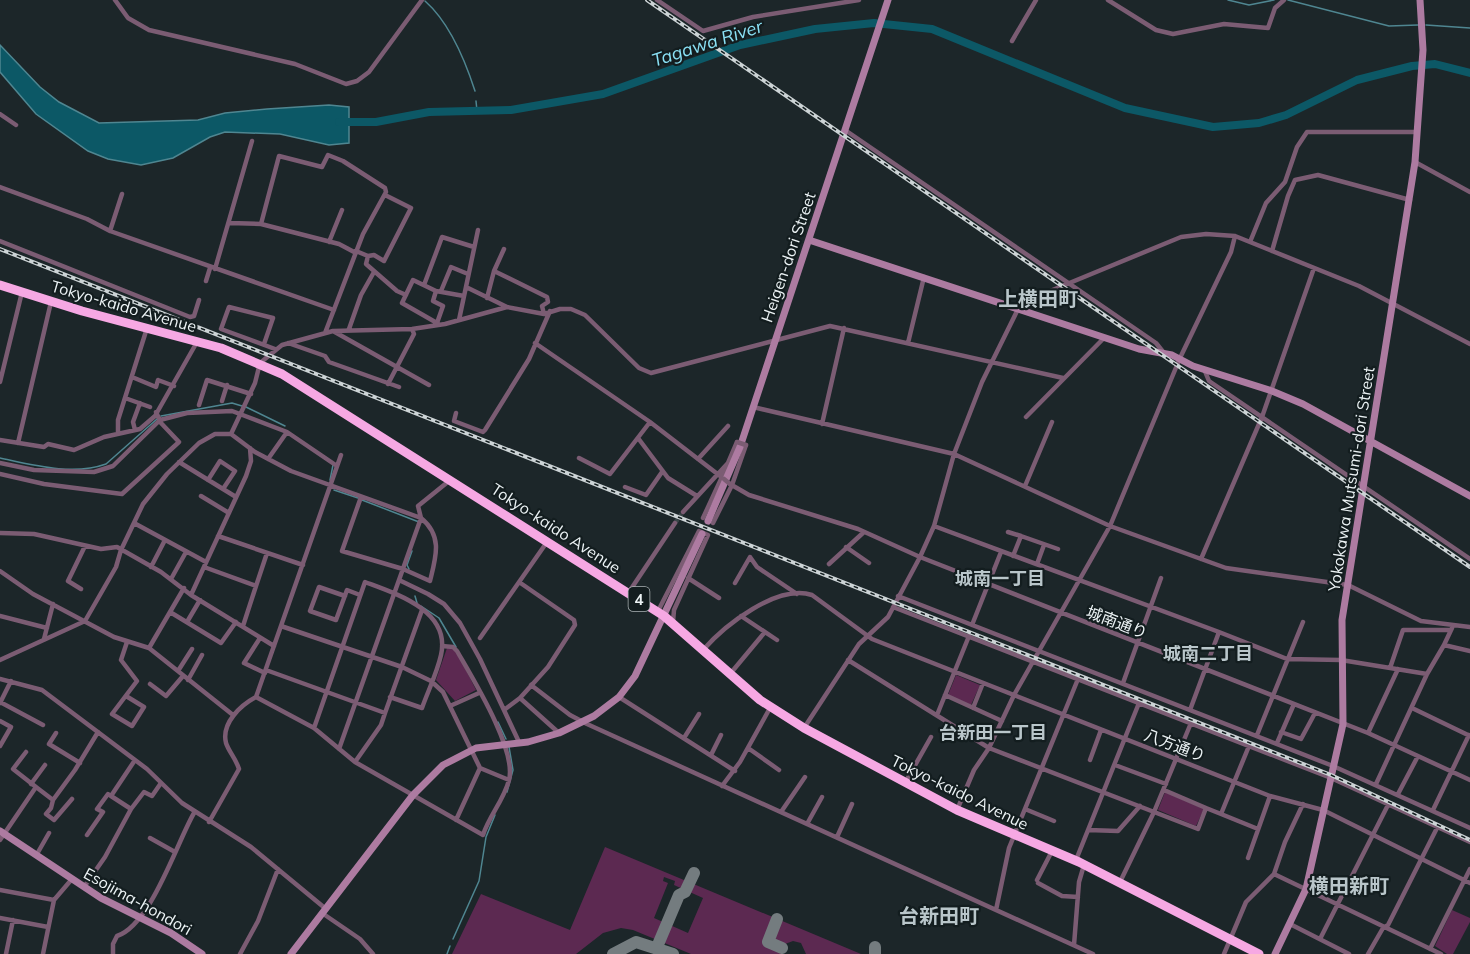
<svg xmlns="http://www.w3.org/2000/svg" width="1470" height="954" font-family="Mulish,'Noto Sans JP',sans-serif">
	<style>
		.green { fill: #5c2951; fill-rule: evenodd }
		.water { fill: #0c5866; stroke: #4f8691; stroke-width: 1.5 }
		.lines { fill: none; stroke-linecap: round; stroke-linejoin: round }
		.stream { stroke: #4f8691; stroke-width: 1.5 }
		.river { stroke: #0c5866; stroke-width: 8 }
		.taxiway { stroke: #747c7f; stroke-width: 12 }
		.street-tunnel { stroke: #3b4548; stroke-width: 4.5; stroke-dasharray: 4.5 2; stroke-linecap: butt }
		.street { stroke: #7b5c73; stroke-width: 4.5 }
		.secondary { stroke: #ad7ba1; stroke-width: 7 }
		.highway { stroke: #f6a8e3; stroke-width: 9 }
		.rail-casing { stroke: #ccd3d5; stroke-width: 4 }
		.rail { stroke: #131d1f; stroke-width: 1.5; stroke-dasharray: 4.5; stroke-linecap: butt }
		.street-bridge { stroke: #7b5c73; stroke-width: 4.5 }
		.labels { text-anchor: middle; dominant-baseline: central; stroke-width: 4.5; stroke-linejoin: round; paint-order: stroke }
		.shield { fill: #131d1f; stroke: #abb3b5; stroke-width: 1.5 }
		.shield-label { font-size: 15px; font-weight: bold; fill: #ecf3f5 }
		.street-label { font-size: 16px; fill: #ecf3f5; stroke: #131d1f }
		.water-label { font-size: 18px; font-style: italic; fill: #8ae1f5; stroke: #131d1f }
		.neighbourhood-label { font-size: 18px; font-weight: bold; fill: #b9c6ca; stroke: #131d1f }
		.quarter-label { font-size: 20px; font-weight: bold; fill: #b9c6ca; stroke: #131d1f }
	</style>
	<rect width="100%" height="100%" fill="#1c2629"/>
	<path class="green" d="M447,648l9,2 20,40 -21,11 -19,-21z
		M956,675l24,10 -9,20 -23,-10z
		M1165,792l39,17 -8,17 -38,-16z
		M605,847l256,107h-55l-5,-11 -8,-2 -8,3 -4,10h-90l-58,-24 -12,-2 -18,5 -27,21h-124l29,-60 89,36zM664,877l11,4 -1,4 29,13 -15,35 -34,-15 14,-35 -5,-2z
		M1452,910l18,8v4l-17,32h-6l-12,-8z"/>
	<path class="water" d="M0,45l40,42 19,15 40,21 99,-3 27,-7 42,-4 62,-4 20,2v36l-20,2 -49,-11 -55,-2 -15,5 -37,21 -32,7 -33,-6 -20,-8 -52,-37 -36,-42z"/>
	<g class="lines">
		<path class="stream" d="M1228,0l21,5 25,-5
			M1288,0l101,26 29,-1
			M425,1c25,22 40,59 50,90
			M1426,25l44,3
			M476,101l1,10
			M246,407l39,19
			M161,416l71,-13 10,3
			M0,458c33,7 73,18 106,6l51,-45
			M330,480l3,-15
			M334,490l24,8
			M362,500l57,22
			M409,569l-2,-4 5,-14
			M415,596l2,7
			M421,606l18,12 17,29
			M498,722l8,17
			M507,792l6,-22 -4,-23
			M453,939l26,-58 7,-44 9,-22
			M447,954l3,-8"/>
		<path class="river" d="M339,122h37l53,-10 82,-2 92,-16 137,-49 75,-16 59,-6 58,6 193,79 88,19 46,-4 27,-8 71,-35 55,-14 23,-2 35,9"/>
		<path class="taxiway" d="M777,919l-9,23 14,6
			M657,947l22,-52 6,-3 9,-19
			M875,947v7
			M613,954l23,-12 37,12"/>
		<path class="street-tunnel" d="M675,523l8,-11"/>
		<path class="street" d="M115,0l13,18 21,12 146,34 51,20 11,-3 12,-9 53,-72
			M657,0l46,31 50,-14 106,-17
			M1108,0l48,30 17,4 51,-10 44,4 7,-20 9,-8
			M1012,41l24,-41
			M0,114l16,11
			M845,130l311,213 8,10
			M1415,162l55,30
			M0,187l87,32 23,12 224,79
			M230,223l31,1 18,-68 43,11 6,-12 15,6 42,27 1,4 -23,42 -38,99
			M261,224l78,20 17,9
			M110,231l12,-37
			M0,241l190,76 4,-1 5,-16
			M329,242l13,-32
			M1250,242l16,-39 19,-21 12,-35 10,-15h109
			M356,251l12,5 6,-1 10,6 27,-53 -26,-13
			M1272,251l16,-55 7,-16 23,-5 92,25
			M368,256l-2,8 31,27 9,4
			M215,269l37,-128
			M494,271l53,26 1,5 -6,4 2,8
			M206,281l4,-13
			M424,285l18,-48 32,10
			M466,287l41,20
			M436,291l-23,-11 -11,23 35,20
			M441,291l10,-24 17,7
			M487,298l7,-27 10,-22
			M459,320l19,-90
			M437,323l6,-17 -10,-5 3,-10 28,5
			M349,329l12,-34 13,-23
			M333,331l96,54
			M288,343l37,13 4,6 70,25
			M535,343l115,79 74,57
			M908,343l16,-66
			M264,344l9,-26 -44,-11 -8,22 54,20
			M1204,369l5,12 261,178
			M132,377l24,10 2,-7 16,6
			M0,382l22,-90
			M388,384l26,-50 -2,-5
			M125,398l25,9
			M222,401l5,-16
			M199,405l8,-25 44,14
			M753,407l201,47 156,72 116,42 122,17 73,36 49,6
			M456,413l-2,8 29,11 2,-2 44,-71 21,-48
			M1026,417l78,-79
			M822,424l22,-96
			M135,430l-2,-8 7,-19
			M287,432l50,34
			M118,434v-14l29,-92
			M231,434l24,18 36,19 130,47 -3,-12 31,-25
			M638,438l30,40 29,18
			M0,440l44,7 4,-3 26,6 30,-13 36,-8 15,-13 42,-74
			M18,443l33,-141
			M579,458l31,16 40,-52
			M698,459l30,-33
			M179,462l57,35
			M0,463l34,7 60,2 19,-6 47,-46 27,-7 45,-2 55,21 -19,27
			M0,474l44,10 78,10 57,-52 -18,-19 -5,-11
			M208,480l12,-19 15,10 -12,18
			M730,484l19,11 109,34 62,28 448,176 102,47
			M1025,486l27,-64
			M625,487l21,8 16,-23
			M201,496l28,17
			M683,512l45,-49 9,-21
			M703,518l24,-52
			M134,523l72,39
			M713,523l19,-38 14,-40
			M934,526l285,106 -29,78
			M1008,532l13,4 -8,20
			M0,533l34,1 67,15 16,-2 44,25 30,23 83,51
			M218,536l85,29
			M1021,536l37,13
			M846,547l23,16
			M1201,559l61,-142 52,-149
			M829,564l35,-32
			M1037,564l7,-19
			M151,567l14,-27
			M204,567l52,19 11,-33
			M0,571l33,23 81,43 35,11 84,67
			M688,578l31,20
			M171,579l15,-27
			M399,580l29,14 16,10 16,19 20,36 39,83
			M519,582l55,38 1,5 -27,42 -28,31 39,35
			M735,583l15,-26 7,10 40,27
			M184,588l-14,24 51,31 15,-21
			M81,589l-13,-8 17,-35
			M629,592l46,-69
			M191,595l55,-119 5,-15 -1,-13
			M345,596l-26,-9 -9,24 26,9 11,-30 13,5
			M898,596l435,170 137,62
			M893,607l438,171 139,64
			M658,611l41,-80 9,4 -34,75 -1,12
			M0,616l47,12
			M741,616l36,24
			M187,622l13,-22
			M972,625l29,-73
			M243,626l13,-40
			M281,626l121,41 29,14 12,11 37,76 -24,52
			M1219,632l68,27 54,1 86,14 17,-29 26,6
			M260,638l-16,25 21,10
			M480,638l67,-96
			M44,639l9,-35
			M1444,645l8,-17
			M149,648l21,-36
			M703,650c22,-25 74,-66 109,-55l60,44 398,157 53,14 147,73
			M0,660l85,-39 31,-54 5,-17 22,-46 24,-30 32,-31 16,-9h16l24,-51 5,-20 22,-18 51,-14 79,-2 33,-5 62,-17 37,7 16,-5h11l14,6 54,53 12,5 179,-47 233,52
			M848,660l141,88 209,81 8,-21 15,6 28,-68
			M1390,668l13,-38h48
			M266,670l119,43 37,-103
			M178,671l14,-22
			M730,674l35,-42
			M0,679l42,11 105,79 35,34 69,44 75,62
			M188,680l14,-25
			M1123,683l38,-105
			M150,684l16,12 17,-20
			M531,685l39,30 17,9 506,230
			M945,695l57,26
			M126,696l18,11 -12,19 -20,-12 25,-33 -16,-21 6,-18
			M256,697l58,31 41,34 128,73c6,-19 21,-35 26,-55 8,-30 -36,-101 -52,-129l-4,-4 -11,-1
			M619,697l116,74
			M0,702l43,23
			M0,703l11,-22
			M450,706l29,-13
			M973,708l10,-25
			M1412,708l58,28
			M504,710l16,-12
			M937,715l32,-79
			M0,721l11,6 -11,19
			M314,728l51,-146c32,12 86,29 76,73 -4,18 -13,36 -19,53l-32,-11
			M804,728l55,-84 29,-27 32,-60 14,-31 20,-72 28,-72 39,-79 160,-66 25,-3 29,2 124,50 111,58
			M1281,732l20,7 14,-26
			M56,733l-7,11 31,19
			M1368,733l30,-64
			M1257,735l46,-113
			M684,738l15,-24
			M1277,743l17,-39
			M748,748l31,22
			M339,749l82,-231c22,18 15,39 9,63l-27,-12 -61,-18 19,-54
			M26,752l-13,17 23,18
			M711,755l10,-20
			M1090,760l11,-30
			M355,762l26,-37 4,-12
			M1115,765l51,19
			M480,768l29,12
			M905,783l26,-46
			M31,784l14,-19
			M1376,784l51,-110
			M722,786l18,-24 30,-54
			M1164,790l42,18
			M1398,794l20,-38
			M53,800l-2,8 -5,6 8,6 18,-21
			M131,809l13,-17 8,4 9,-13
			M1025,809l29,12
			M957,810l17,-40 15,-22 25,-53 96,-169 70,-168 51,-106 4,-16
			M1433,810l36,-75
			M781,812l24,-35
			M1221,814l37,15
			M209,822l30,-53c-3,-10 -10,-17 -13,-26 -5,-20 15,-38 30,-46l85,-242
			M807,824l15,-27
			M1088,830l30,1 22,-25
			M87,835l16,-23 -6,-3 11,-15 3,2
			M837,837l15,-33
			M150,838l25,14
			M0,840l36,-53 17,13 22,-30 23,-38
			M37,854l12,-21
			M1248,858l22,-62
			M1076,860l63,-157
			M1274,874l167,80
			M1037,880l15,-29
			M1120,882l34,-70 37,-89
			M1038,883l24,13 16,1
			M84,887l21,-30 26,-48 -20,-13 24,-36
			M0,890l54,10
			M996,910l13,-62 69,-169
			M322,913l38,26 13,15
			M0,918l48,9
			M1290,924l59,30
			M1320,939l69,-136
			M1074,945l5,-63 5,-17
			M1430,949l40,-80
			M6,954l7,-34
			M43,954l11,-54 18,-21
			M113,954v-10l4,-8c34,-11 60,-94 77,-123
			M240,954l18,-33 20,-52
			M1224,954l22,-52 28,-28 11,-32 18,-38
			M1368,954l15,-26 5,-3 50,-99"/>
		<path class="secondary" d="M809,240l330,109 33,6 21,11 79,25 31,13 167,92
			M708,521l32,-74 148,-447
			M0,831l101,67 70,35 31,21
			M291,954l122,-159 30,-30 33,-17 52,-6 31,-9 35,-17 25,-19 16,-21 67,-142
			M1275,954l31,-65 37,-165 -1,-104 73,-458 8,-112 -3,-50"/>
		<path class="highway" d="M0,285l82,26 139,37 61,26 382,242 96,84 44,28 153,82 122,52 180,92"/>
		<g class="rail-casing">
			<path id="rail" d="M647,0l823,567
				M0,249l1331,526 139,65"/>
		</g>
		<use href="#rail" class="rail"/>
		<path class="street-bridge" d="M737,442l9,3
			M724,479l6,5"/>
	</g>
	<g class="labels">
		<rect class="shield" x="628.5" y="587" width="21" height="24" rx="4.5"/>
		<g class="shield-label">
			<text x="639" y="599">4</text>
		</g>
		<g class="street-label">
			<text transform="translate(788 257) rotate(-71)">Heigen-dori Street</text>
			<text transform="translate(124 306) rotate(16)">Tokyo-kaido Avenue</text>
			<text transform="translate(1351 479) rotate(-81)">Yokokawa Mutsumi-dori Street</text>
			<text transform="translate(556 528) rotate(33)">Tokyo-kaido Avenue</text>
			<text transform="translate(1117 622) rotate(21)">城南通り</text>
			<text transform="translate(1175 745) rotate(21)">八方通り</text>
			<text transform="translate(960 792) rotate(26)">Tokyo-kaido Avenue</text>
			<text transform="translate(138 901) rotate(29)">Esojima-hondori</text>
		</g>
		<g class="water-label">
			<text transform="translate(707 43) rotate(-18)">Tagawa River</text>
		</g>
		<g class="neighbourhood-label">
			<text x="1000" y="578">城南一丁目</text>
			<text x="1208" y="653">城南二丁目</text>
			<text x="993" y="732">台新田一丁目</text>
		</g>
		<g class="quarter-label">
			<text x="1038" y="298">上横田町</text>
			<text x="1349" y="885">横田新町</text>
			<text x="939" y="915">台新田町</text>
		</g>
	</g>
</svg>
